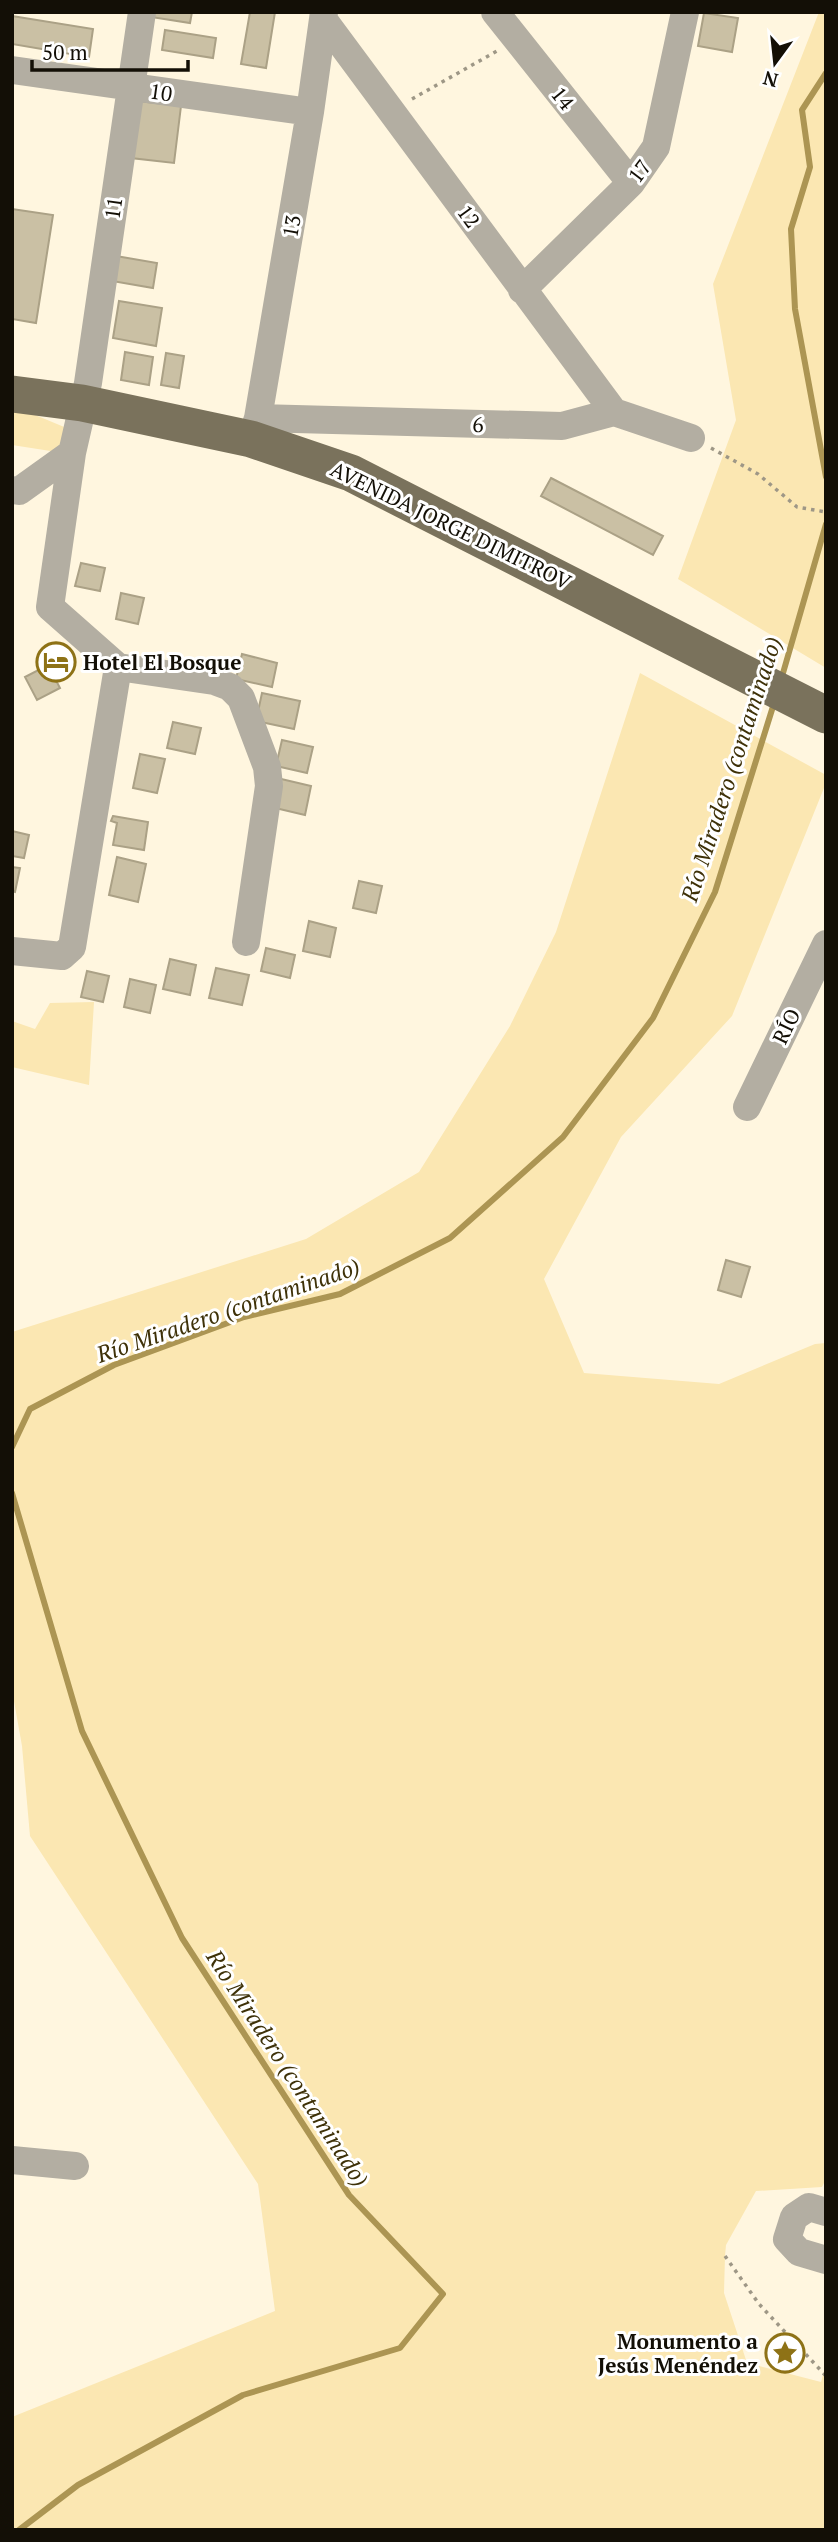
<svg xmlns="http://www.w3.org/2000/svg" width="838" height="2542" font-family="'PT Serif',serif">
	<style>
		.green { fill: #fbe7b2 }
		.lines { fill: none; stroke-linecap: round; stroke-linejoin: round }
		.stream { stroke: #ac9553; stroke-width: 6 }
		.building { fill: #cac0a4; stroke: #aba186; stroke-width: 2 }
		.path { stroke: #9e9786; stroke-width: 3.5; stroke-dasharray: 3.5 5; stroke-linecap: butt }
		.minor { stroke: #b3aea2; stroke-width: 28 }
		.major { stroke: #7a725c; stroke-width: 37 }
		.labels { text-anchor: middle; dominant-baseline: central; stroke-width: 6; stroke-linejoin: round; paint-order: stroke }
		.street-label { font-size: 21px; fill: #130f06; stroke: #fff }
		.poi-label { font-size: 21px; font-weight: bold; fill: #130f06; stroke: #fff; text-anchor: start }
		.water-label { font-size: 23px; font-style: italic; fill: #3e3108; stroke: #fff }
	</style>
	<rect width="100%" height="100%" fill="#fff6df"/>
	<path class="green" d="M819,12h7v656l-148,-89 58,-159 -23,-136z
		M12,409l16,3 41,17 -12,23 -45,-7z
		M640,673l186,102v8l-94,233 -111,121 -77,142 40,94 135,11 96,-40 11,-1v836l-4,8 -66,4 -30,54 -1,11 -1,37 23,70 74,19 5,-18v166h-814v-113l263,-106 -17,-127 -228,-348 -8,-90 -10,-56v-358l294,-93 113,-67 91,-146 46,-94z
		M94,1002l-5,83 -77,-18v-46l23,8 15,-26z"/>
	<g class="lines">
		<path class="stream" d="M826,73l-24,37 8,57 -19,62 4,80 31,168
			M781,680l45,-156
			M12,1447l18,-38 84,-44 130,-48 96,-23 110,-56 113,-101 90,-119 62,-126 60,-192
			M12,1493l70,238 100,207 167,257 94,99 -43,54 -157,47 -165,90 -59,45"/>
	</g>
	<path class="building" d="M152,12h40l-2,11 -39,-6z
		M250,12h25l-9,56 -25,-4z
		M704,13l34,5 -6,34 -34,-6z
		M12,16l81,13 -4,28 -77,-13z
		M165,30l51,8 -3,20 -51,-8z
		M138,101l43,5 -7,57 -43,-5z
		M12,209l41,6 -17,108 -24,-4z
		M116,256l41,7 -4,25 -41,-7z
		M119,301l43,7 -6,38 -43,-8z
		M125,352l28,5 -4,28 -28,-5z
		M166,353l18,3 -5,32 -18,-3z
		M551,478l112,58 -10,19 -112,-59z
		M81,563l24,5 -5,23 -25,-5z
		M121,593l23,5 -6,26 -22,-5z
		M242,654l35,9 -5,24 -36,-8z
		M48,665l12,23 -23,12 -12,-23z
		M262,693l38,8 -6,28 -38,-8z
		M173,722l28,6 -6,26 -28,-6z
		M282,740l31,7 -6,26 -31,-7z
		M140,754l25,5 -8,34 -24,-5z
		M277,778l34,8 -6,29 -34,-8z
		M113,816l35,6 -4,28 -31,-5 4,-22 -6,-2z
		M12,831l17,4 -5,23 -12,-2z
		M117,857l29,7 -8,38 -29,-7z
		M12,867l8,1 -5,24 -3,-1z
		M359,881l23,5 -6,27 -23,-5z
		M309,921l27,7 -6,29 -27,-6z
		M266,948l29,7 -5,23 -29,-7z
		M170,959l26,6 -6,30 -27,-6z
		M216,968l33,7 -7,30 -33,-7z
		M87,971l22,5 -6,26 -22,-5z
		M130,979l26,6 -6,28 -26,-6z
		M726,1260l24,7 -9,30 -23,-7z"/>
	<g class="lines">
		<path class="path" d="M412,99l85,-48
			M711,448l47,26 39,33 29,5
			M725,2256l34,48 67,72"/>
		<path class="minor" d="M495,12l136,171
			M323,19l291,393
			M12,70l298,42
			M522,290l109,-107 25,-36 29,-135
			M258,418l304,8 52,-14 77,26
			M252,437l6,-19 52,-306 14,-100
			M72,453l-22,154 68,60 96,14 16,6 11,11 26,69 2,19 -23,156
			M12,490l7,1 53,-38 16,-70 54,-371
			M12,951l50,5 10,-9 46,-280
			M747,1107l79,-163
			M12,2160l63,6
			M826,2212l-17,-5 -15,10 -7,22 12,13 27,8"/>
		<path class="major" d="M12,394l70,9 169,36 100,34 475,242"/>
	</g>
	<defs>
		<g id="hotel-ring" transform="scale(2.0125)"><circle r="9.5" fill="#fff" stroke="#8e7216" stroke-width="1.5"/><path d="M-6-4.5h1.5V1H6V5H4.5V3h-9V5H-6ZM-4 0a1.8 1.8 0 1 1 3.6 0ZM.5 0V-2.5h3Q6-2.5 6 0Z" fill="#8e7216"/></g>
		<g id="sight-ring" transform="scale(2.0125)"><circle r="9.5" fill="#fff" stroke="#8e7216" stroke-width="1.5"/><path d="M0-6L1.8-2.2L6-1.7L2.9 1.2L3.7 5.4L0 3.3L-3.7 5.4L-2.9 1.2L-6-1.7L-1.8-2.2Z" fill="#8e7216"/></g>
	</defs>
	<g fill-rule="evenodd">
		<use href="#hotel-ring" x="56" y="662"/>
		<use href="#sight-ring" x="785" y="2353"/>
	</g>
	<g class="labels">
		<g class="street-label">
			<text transform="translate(161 92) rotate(8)">10</text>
			<text transform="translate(563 98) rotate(51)">14</text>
			<text transform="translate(639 171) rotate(-53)">17</text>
			<text transform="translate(113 208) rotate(-82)">11</text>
			<text transform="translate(469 216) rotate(54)">12</text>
			<text transform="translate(291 226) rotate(-80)">13</text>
			<text transform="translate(478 424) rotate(1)">6</text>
			<text transform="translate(451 525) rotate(26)">AVENIDA JORGE DIMITROV</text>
			<text transform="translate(786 1026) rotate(-64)">RÍO</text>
		</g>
		<g class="poi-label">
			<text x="83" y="662">Hotel El Bosque</text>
			<text x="758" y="2341" text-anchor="end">Monumento a<tspan x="758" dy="24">Jesús Menéndez</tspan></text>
		</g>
		<g class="water-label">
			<text transform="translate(731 769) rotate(-72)">Río Miradero (contaminado)</text>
			<text transform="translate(228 1310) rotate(-19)">Río Miradero (contaminado)</text>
			<text transform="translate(288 2068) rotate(57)">Río Miradero (contaminado)</text>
		</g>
	</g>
	<rect width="838" height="2542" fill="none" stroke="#130f06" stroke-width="28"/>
	<g transform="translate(775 63) rotate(195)" stroke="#ffffff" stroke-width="5" paint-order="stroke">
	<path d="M0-5L12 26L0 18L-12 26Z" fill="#130f06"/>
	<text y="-10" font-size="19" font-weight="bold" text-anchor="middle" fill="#130f06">N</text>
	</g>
	<path d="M32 60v10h156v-10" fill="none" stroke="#130f06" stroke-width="3.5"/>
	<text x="42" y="60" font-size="21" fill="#130f06" stroke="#ffffff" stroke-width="5" paint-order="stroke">50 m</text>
</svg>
